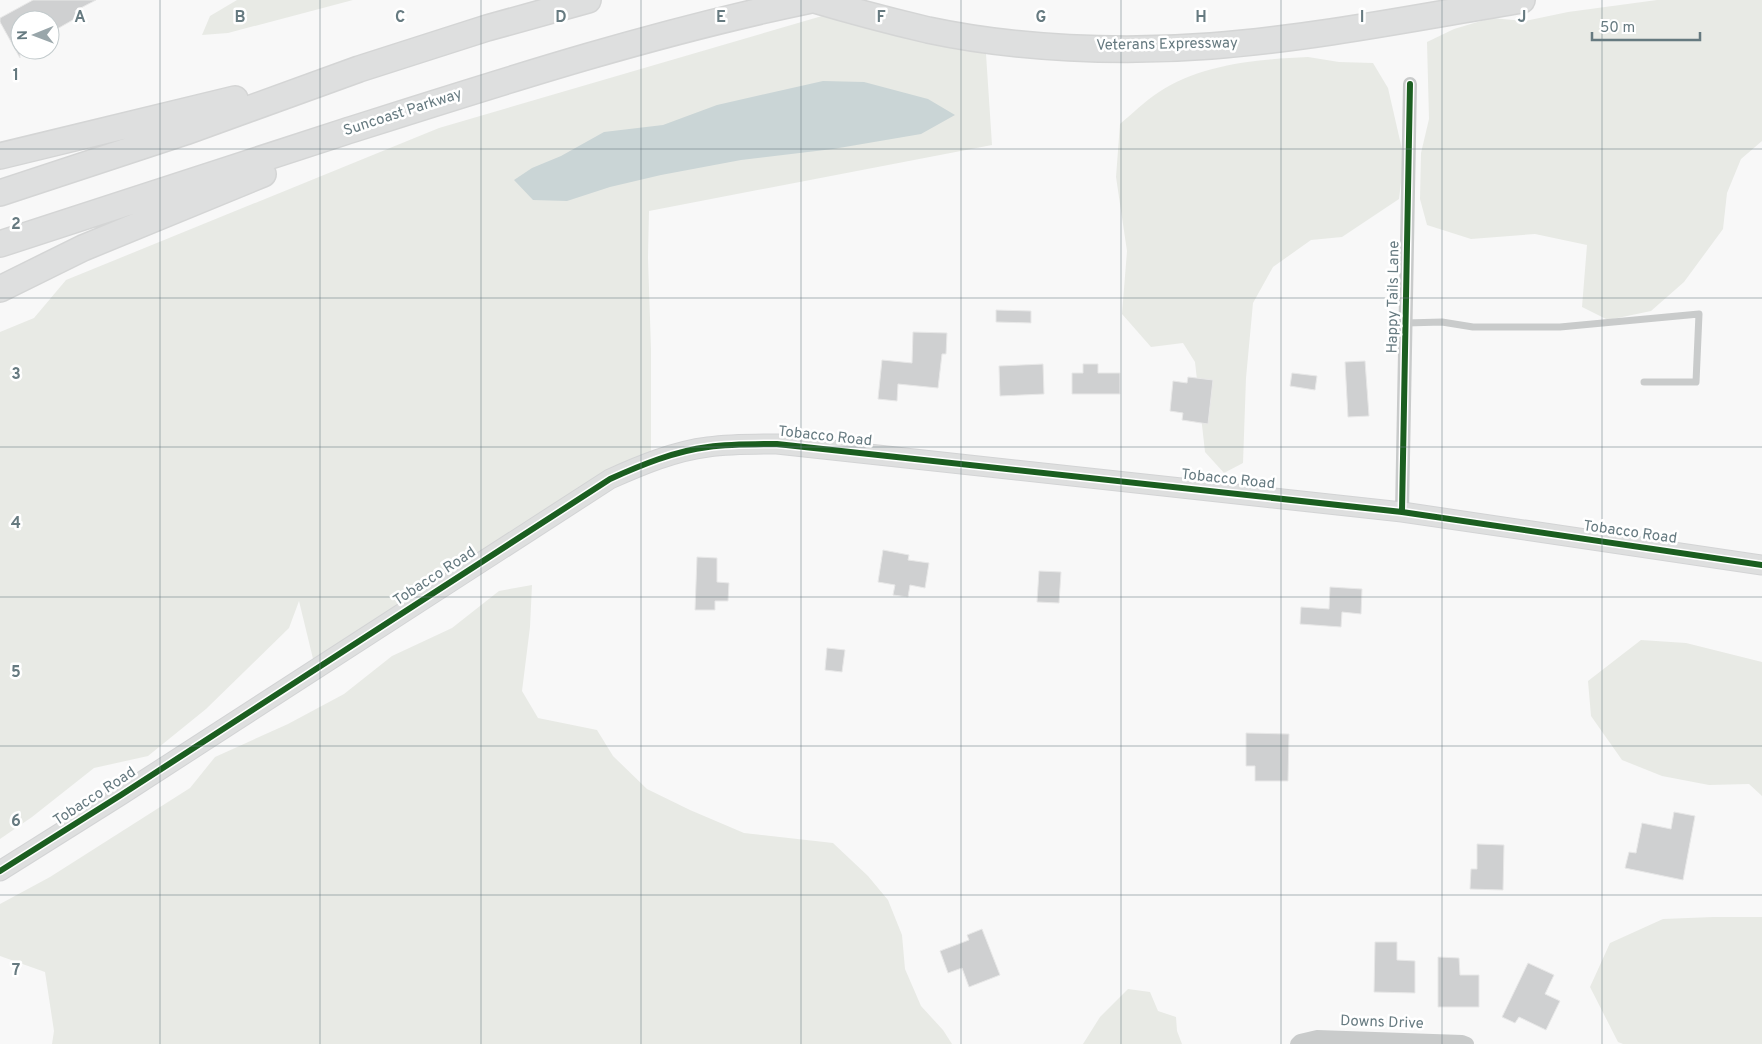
<svg xmlns="http://www.w3.org/2000/svg" width="1762" height="1044" font-family="Overpass,sans-serif">
	<style>
		.green { fill: #e8eae5 }
		.water { fill: #cad5d6 }
		.building { fill: #cfd0d1; stroke: #e8e8e8 }
		.lines { fill: none; stroke-linecap: round; stroke-linejoin: round }
		.secondary-casing { stroke: #d3d4d5; stroke-width: 21 }
		.highway-casing { stroke: #d4d5d5; stroke-width: 28 }
		.lane { stroke: #c9cbcb; stroke-width: 7 }
		.street { stroke: #c9cbcb; stroke-width: 14 }
		.secondary { stroke: #dedfdf; stroke-width: 19 }
		.highway { stroke: #dedfdf; stroke-width: 25 }
		.cycleway-casing { stroke: #fff; stroke-width: 9 }
		.cycleway { stroke: #1b5e20; stroke-width: 6 }
		.grid { fill: none; stroke: #667a80; stroke-width: 1; stroke-opacity: 0.55 }
		.labels { text-anchor: middle; dominant-baseline: central; stroke-width: 5; stroke-linejoin: round; paint-order: stroke }
		.street-label { font-size: 15px; fill: #667a80; stroke: #fff }
		.grid-label { font-size: 16px; text-anchor: middle; font-weight: bold; fill: #667a80; stroke: #fff; stroke-width: 5; stroke-linejoin: round; paint-order: stroke }
	</style>
	<rect width="100%" height="100%" fill="#f8f8f8"/>
	<path class="green" d="M237,0h116l-125,33 -26,2 8,-19z
		M1657,0h105v141l-21,18 -14,34 -4,36 -39,53 -33,29 -43,9 -26,-13 5,-62 -52,-11 -64,5 -44,-14 -7,-26 1,-46 8,-34 -2,-77 27,-13 37,-11 34,3 43,-9z
		M822,16l164,38 6,91 -343,66 -1,47 3,91v121l-54,22 -282,175 -16,-66 -10,27 -83,81 -58,47 -54,12 -62,49 -32,22v-507l34,-14 32,-38 373,-152z
		M1308,57l31,5 34,1 15,25 16,70 -5,41 -57,38 -31,3 -38,27 -20,36 -7,75 -3,85 -19,10 -19,-21 -10,-90 -12,-19 -32,4 -29,-33 5,-63 -11,-74 4,-53c13,-11 25,-23 39,-32 41,-28 101,-33 149,-35z
		M532,585l-2,42 -8,64 16,27 59,12 16,26 34,33 43,21 54,23 89,10 35,33 20,24 14,35 3,34 16,37 22,24 9,14h-900l2,-13 -9,-59 -45,-16v-52l50,-27 140,-89 25,-31 73,-33 56,-30 48,-38 60,-28 47,-37z
		M1641,640l45,3 76,19v134l-13,-12 -40,1 -47,-9 -40,-16 -31,-44 -3,-35z
		M1713,917h49v127h-139l-5,-2 -28,-55 20,-44 53,-24z
		M1128,989l22,3 8,19 18,6 1,14 5,13h-99l17,-27z"/>
	<path class="water" d="M823,81l41,1 64,17 27,16 -34,19 -88,15 -92,11 -80,15 -51,12 -43,14 -34,-1 -19,-20 18,-12 29,-12 43,-24 59,-7 54,-20z"/>
	<path class="building" d="M33,0h63l-21,11 3,6 -28,16v-13h-30v38l-20,-36v-4z
		M996,310l35,1v12l-35,-1z
		M913,332l34,1 -1,21h-4l-4,34 -40,-4 -1,17 -19,-2 4,-39 30,3z
		M1365,361l4,55 -21,1 -3,-55z
		M1043,364l1,30 -44,2 -1,-30z
		M1083,364h15v9h22v21h-48v-21h11z
		M1292,373l25,3 -2,14 -25,-4z
		M1188,377l25,3 -5,44 -26,-4 1,-7 -13,-2 3,-30 14,2z
		M883,550l26,5 -1,5 21,3 -4,25 -15,-3 -2,12 -15,-2 2,-10 -17,-3z
		M697,557l20,1v24l12,1 -1,18h-13v9h-20z
		M1039,571l22,1 -2,31 -22,-1z
		M1330,587l32,2 -1,25 -19,-2 -1,15 -41,-3 1,-17 28,2z
		M827,648l18,2 -3,22 -17,-2z
		M1246,733l43,1 -1,47h-33v-15h-9z
		M1674,812l21,4 -12,64 -58,-12 4,-16 7,1 6,-30 29,6z
		M1477,844l27,1 -1,45 -33,-1 1,-20h6z
		M982,929l18,46 -31,12 -7,-19 -14,5 -8,-22 29,-11 -2,-5z
		M1375,942h22v18l18,1v32l-41,-1z
		M1438,957l21,1 1,17h19v32h-41z
		M1528,963l26,12 -9,19 15,7 -14,29 -27,-13 -4,6 -13,-6z"/>
	<g class="lines">
		<g class="secondary-casing">
			<path id="secondary" d="M0,871l121,-76 489,-316c31,-14 65,-28 98,-32 23,-3 46,-3 69,-3l625,68 360,53"/>
		</g>
		<g class="highway-casing">
			<path id="highway" d="M815,0c37,11 75,21 113,30 89,19 193,23 283,16 104,-8 208,-29 311,-46
				M0,156l235,-57
				M0,193l185,-61 174,-63 128,-41 101,-28
				M0,244c114,-38 229,-74 344,-112 154,-49 308,-99 467,-132
				M0,289l83,-41 180,-74"/>
		</g>
		<path class="lane" d="M1406,323l36,-1 31,5h87l139,-13 -3,68h-52"/>
		<path class="street" d="M1402,512l8,-428
			M1297,1044l3,-3 17,-4 145,5 5,2"/>
		<use href="#secondary" class="secondary"/>
		<use href="#highway" class="highway"/>
		<g class="cycleway-casing">
			<path id="cycleway" d="M1402,512l8,-428
				M0,871l121,-76 489,-316c31,-14 65,-28 98,-32 23,-3 46,-3 69,-3l625,68 360,53"/>
		</g>
		<use href="#cycleway" class="cycleway"/>
	</g>
	<path class="grid" d="M160,0v1044M320,0v1044M481,0v1044M641,0v1044M801,0v1044M961,0v1044M1121,0v1044M1281,0v1044M1442,0v1044M1602,0v1044M0,149h1762M0,298h1762M0,447h1762M0,597h1762M0,746h1762M0,895h1762"/>
	<g class="labels">
		<g class="street-label">
			<text transform="translate(1167 45) rotate(-1)">Veterans Expressway</text>
			<text transform="translate(403 113) rotate(-18)">Suncoast Parkway</text>
			<text transform="translate(1394 297) rotate(-89)">Happy Tails Lane</text>
			<text transform="translate(825 437) rotate(6)">Tobacco Road</text>
			<text transform="translate(1228 480) rotate(6)">Tobacco Road</text>
			<text transform="translate(1630 533) rotate(8)">Tobacco Road</text>
			<text transform="translate(435 577) rotate(-33)">Tobacco Road</text>
			<text transform="translate(95 797) rotate(-33)">Tobacco Road</text>
			<text transform="translate(1382 1023) rotate(2)">Downs Drive</text>
		</g>
	</g>
	<g class="grid-label">
		<text x="80" y="22">A</text>
		<text x="240" y="22">B</text>
		<text x="400" y="22">C</text>
		<text x="561" y="22">D</text>
		<text x="721" y="22">E</text>
		<text x="881" y="22">F</text>
		<text x="1041" y="22">G</text>
		<text x="1201" y="22">H</text>
		<text x="1362" y="22">I</text>
		<text x="1522" y="22">J</text>
		<text x="16" y="80">1</text>
		<text x="16" y="229">2</text>
		<text x="16" y="379">3</text>
		<text x="16" y="528">4</text>
		<text x="16" y="677">5</text>
		<text x="16" y="826">6</text>
		<text x="16" y="975">7</text>
	</g>
	<g transform="translate(35 35) rotate(269)"><circle r="24" fill="#ffffff" stroke="#c2cacc"/>
	<path d="M0-4L9 19L0 12L-9 19Z" fill="#99a6aa"/>
	<text y="-8" font-size="14" font-weight="bold" text-anchor="middle" fill="#667a80">N</text>
	</g>
	<path d="M1592 32v8h108v-8" fill="none" stroke="#667a80" stroke-width="2.5"/>
	<text x="1600" y="32" font-size="15" fill="#667a80" stroke="#ffffff" stroke-width="4" paint-order="stroke">50 m</text>
</svg>
